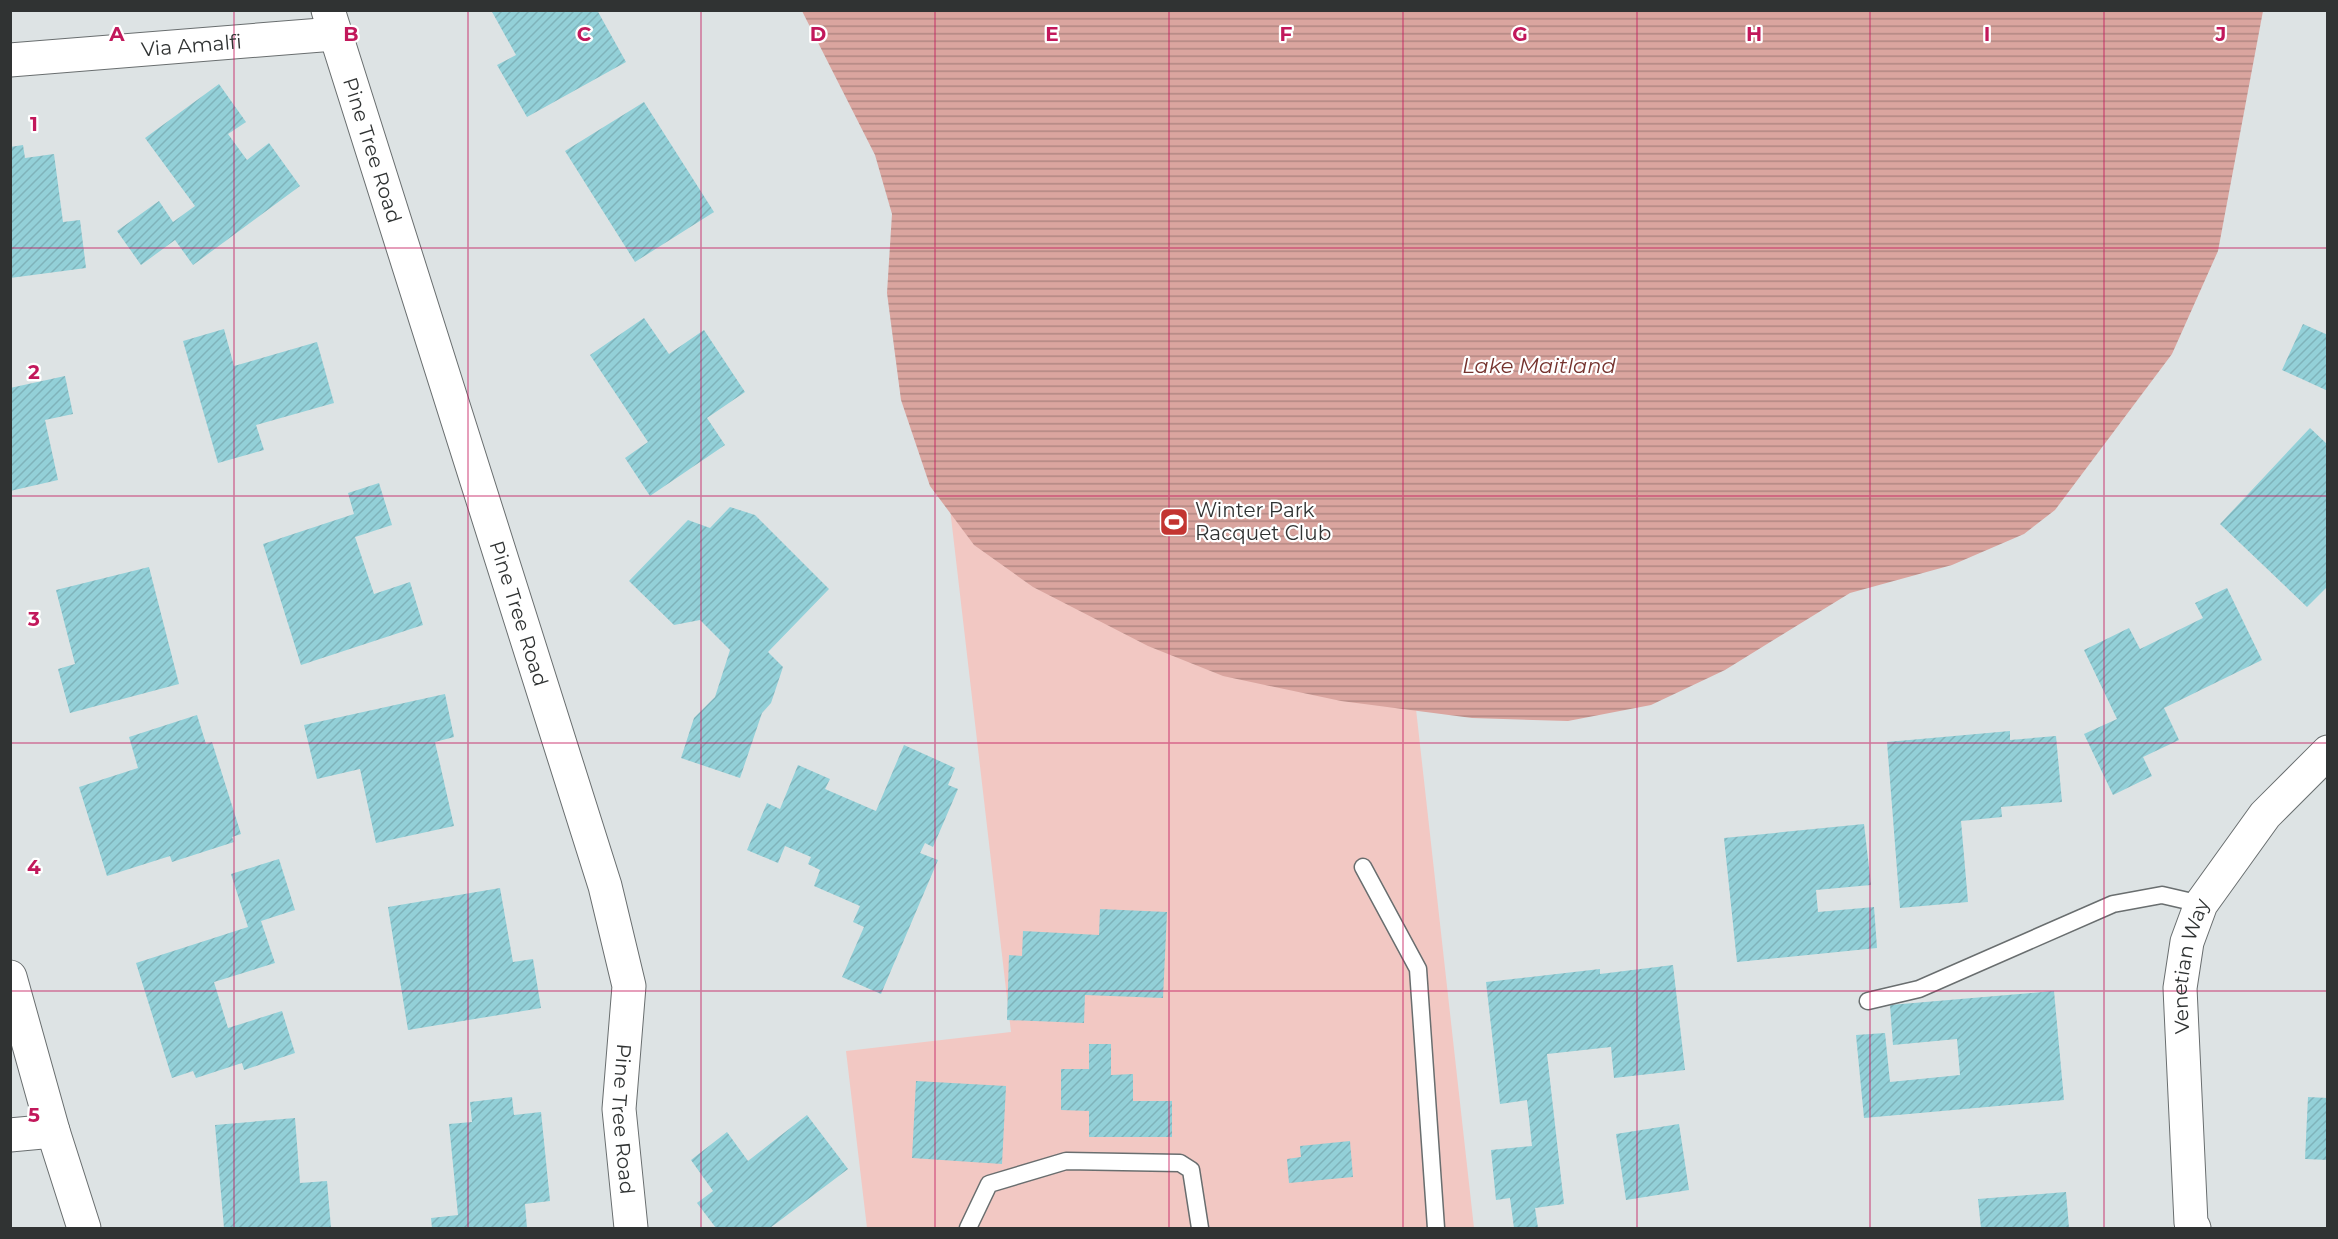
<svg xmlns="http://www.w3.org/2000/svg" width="2338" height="1239" font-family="Montserrat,sans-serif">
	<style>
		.pitch { fill: #f2c8c3 }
		.water { fill: url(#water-rules) }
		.building { fill: url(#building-hatch) }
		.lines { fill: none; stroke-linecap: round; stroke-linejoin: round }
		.lane-casing { stroke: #696e6f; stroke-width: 19 }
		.street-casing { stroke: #696e6f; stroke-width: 35 }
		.lane { stroke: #fff; stroke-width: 16 }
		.street { stroke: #fff; stroke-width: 33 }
		.grid { fill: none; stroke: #c2185b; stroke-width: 1.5; stroke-opacity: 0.55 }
		.labels { text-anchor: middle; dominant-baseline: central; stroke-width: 4.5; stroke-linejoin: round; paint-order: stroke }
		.street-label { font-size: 20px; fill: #303333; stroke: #fff }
		.poi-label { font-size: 20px; fill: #303333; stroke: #fff; text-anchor: start }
		.water-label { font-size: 21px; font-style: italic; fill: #75332e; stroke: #fff }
		.grid-label { font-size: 20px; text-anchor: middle; font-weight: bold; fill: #c2185b; stroke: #fff; stroke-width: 4.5; stroke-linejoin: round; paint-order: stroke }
	</style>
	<defs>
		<pattern id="water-rules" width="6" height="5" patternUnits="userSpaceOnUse" patternTransform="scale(1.5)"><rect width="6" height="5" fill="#daa59f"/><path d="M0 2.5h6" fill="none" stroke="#b18782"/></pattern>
		<pattern id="building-hatch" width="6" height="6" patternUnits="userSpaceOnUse" patternTransform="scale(1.5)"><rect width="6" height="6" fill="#93d0d8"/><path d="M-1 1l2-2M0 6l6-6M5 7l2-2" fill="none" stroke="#7fb3ba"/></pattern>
	</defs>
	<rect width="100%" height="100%" fill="#dde3e4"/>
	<path class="pitch" d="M892,11h446l136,1217h-607l-21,-177 165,-19z"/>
	<path class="water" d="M802,11h1461l-45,240 -46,103 -117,156 -31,24 -72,31 -102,28 -125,77 -74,35 -83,16 -96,-3 -131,-17 -118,-25 -75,-30 -115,-59 -59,-42 -44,-59 -29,-86 -14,-107 5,-79 -17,-59z"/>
	<path class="building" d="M491,10h106l29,52 -99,55 -30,-52 19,-10z
		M219,84l27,38 -18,12 19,26 22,-17 31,43 -107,79 -18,-25 -34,25 -24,-34 42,-30 14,21 22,-16 -50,-68z
		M644,102l70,110 -79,50 -70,-111z
		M23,145l2,13 29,-4 9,68 17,-2 6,48 -76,10v-131z
		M644,318l25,36 35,-24 41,62 -38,26 18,27 -75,51 -25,-38 23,-16 -58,-87z
		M2303,324l25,11v56l-46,-21z
		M224,329l10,37 83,-24 17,61 -78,22 8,25 -46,13 -35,-122z
		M65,376l8,38 -28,6 13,60 -48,11v-103z
		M2310,428l18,17v141l-21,21 -87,-83z
		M379,483l13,42 -37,12 19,57 36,-12 13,43 -122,40 -38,-121 91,-30 -6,-21z
		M730,507l25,8 74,74 -61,63 15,15 -12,36 -9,10 -22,65 -59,-20 13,-40 21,-21 15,-47 -30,-30 -26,5 -45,-44 59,-61 22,8z
		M149,567l30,117 -109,29 -12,-44 17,-5 -19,-74z
		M2227,588l35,72 -98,48 15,32 -36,17 9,19 -39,19 -29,-61 33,-15 -33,-69 45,-22 11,21 63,-31 -8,-15z
		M445,694l9,43 -19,5 19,84 -78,17 -16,-74 -43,10 -13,-54z
		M197,715l9,29 6,-2 29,92 -9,3 2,5 -62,20 -2,-6 -63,20 -28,-89 59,-19 -9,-31z
		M2010,731v9l46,-4 6,66 -61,5 1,10 -41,4 7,81 -68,6 -13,-166z
		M904,745l51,23 -7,17 10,4 -25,58 -8,-4 -5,10 18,7 -57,134 -39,-17 22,-50 -11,-5 7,-16 -46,-20 6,-16 -12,-6 3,-7 -26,-11 -7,17 -31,-13 20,-47 13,6 18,-44 32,14 -5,10 51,22z
		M1864,824l7,61 -55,5 2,22 56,-5 3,41 -140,14 -13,-124z
		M279,859l16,51 -34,11 14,42 -61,19 14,46 54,-17 13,42 -51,17 -2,-7 -46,15 -3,-7 -21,7 -36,-115 112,-36 -17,-53z
		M500,888l13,74 20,-3 8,49 -133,22 -20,-123z
		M1100,909l67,3 -4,86 -78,-3 -1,28 -77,-3 2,-65 13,1 1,-25 76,4z
		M1673,965l12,105 -71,8 -3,-31 -64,7 17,150 -29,4 3,20h-24l-4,-30 -14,2 -5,-50 41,-4 -5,-46 -27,4 -14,-122 114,-13v5z
		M2054,991l10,109 -200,18 -8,-83 29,-2 5,49 70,-7 -3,-36 -64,6 -3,-40z
		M1089,1044h22v31l22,-1v27h39v36h-83v-26l-28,-1v-41h28z
		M916,1081l90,5 -4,78 -90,-6z
		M512,1097l2,18 27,-3 9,89 -25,3 2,24h-95l-1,-10 27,-3 -9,-91 23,-2 -2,-20z
		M2308,1097l20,1v62l-23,-1z
		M807,1115l41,54 -78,59h-54l-19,-25 16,-12 -22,-31 36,-28 21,29z
		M295,1118l5,65 27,-2 4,47h-107l-9,-103z
		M1679,1124l10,66 -63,10 -10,-66z
		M1350,1141l3,36 -64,6 -2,-24 14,-2 -1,-11z
		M2066,1192l3,36h-88l-3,-29z"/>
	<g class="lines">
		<g class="lane-casing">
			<path id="lane" d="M1363,867l55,102 18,259
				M1868,1001l51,-12 194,-85 49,-9 39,9
				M968,1228l21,-44 77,-23 114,2 11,7 9,58"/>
		</g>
		<g class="street-casing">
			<g id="street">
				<path id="s1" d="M328,10l277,876 24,100 -10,123 12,119"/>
				<path id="s2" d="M10,60l324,-26"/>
				<path d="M10,977l43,154 31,97"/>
				<path d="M10,1135l43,-4"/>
				<path id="s3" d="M2194,1228l-3,-5 -11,-235 7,-46 14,-38 64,-89 63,-63"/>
			</g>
		</g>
		<use href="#lane" class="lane"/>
		<use href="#street" class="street"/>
	</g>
	<path class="grid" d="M234,10v1218M468,10v1218M701,10v1218M935,10v1218M1169,10v1218M1403,10v1218M1637,10v1218M1870,10v1218M2104,10v1218M10,248h2318M10,496h2318M10,743h2318M10,991h2318"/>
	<defs>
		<g id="stadium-square" transform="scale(1.5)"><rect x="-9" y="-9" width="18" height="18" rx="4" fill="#c33431" stroke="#fff"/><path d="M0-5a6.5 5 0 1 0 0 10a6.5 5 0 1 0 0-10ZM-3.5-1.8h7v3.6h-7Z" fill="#fff"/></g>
	</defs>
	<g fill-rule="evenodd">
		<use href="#stadium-square" x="1174" y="522"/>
	</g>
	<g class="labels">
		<g class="street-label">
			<text stroke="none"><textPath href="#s2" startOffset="182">Via Amalfi</textPath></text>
			<text stroke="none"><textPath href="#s1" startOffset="147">Pine Tree Road</textPath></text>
			<text stroke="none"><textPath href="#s1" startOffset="633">Pine Tree Road</textPath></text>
			<text stroke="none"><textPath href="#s3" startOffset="264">Venetian Way</textPath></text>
			<text stroke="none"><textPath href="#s1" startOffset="1155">Pine Tree Road</textPath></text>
		</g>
		<g class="poi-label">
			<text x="1195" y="510">Winter Park<tspan x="1195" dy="23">Racquet Club</tspan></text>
		</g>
		<g class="water-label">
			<text x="1539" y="365">Lake Maitland</text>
		</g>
	</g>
	<g class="grid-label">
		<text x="117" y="41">A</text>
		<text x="351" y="41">B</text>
		<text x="584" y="41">C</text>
		<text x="818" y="41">D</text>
		<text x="1052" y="41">E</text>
		<text x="1286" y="41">F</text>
		<text x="1520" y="41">G</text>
		<text x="1754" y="41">H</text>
		<text x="1987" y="41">I</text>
		<text x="2221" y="41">J</text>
		<text x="34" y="131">1</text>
		<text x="34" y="379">2</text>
		<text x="34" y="626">3</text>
		<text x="34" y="874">4</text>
		<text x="34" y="1122">5</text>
	</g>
	<rect width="2338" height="1239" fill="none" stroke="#303333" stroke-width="24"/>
</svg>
